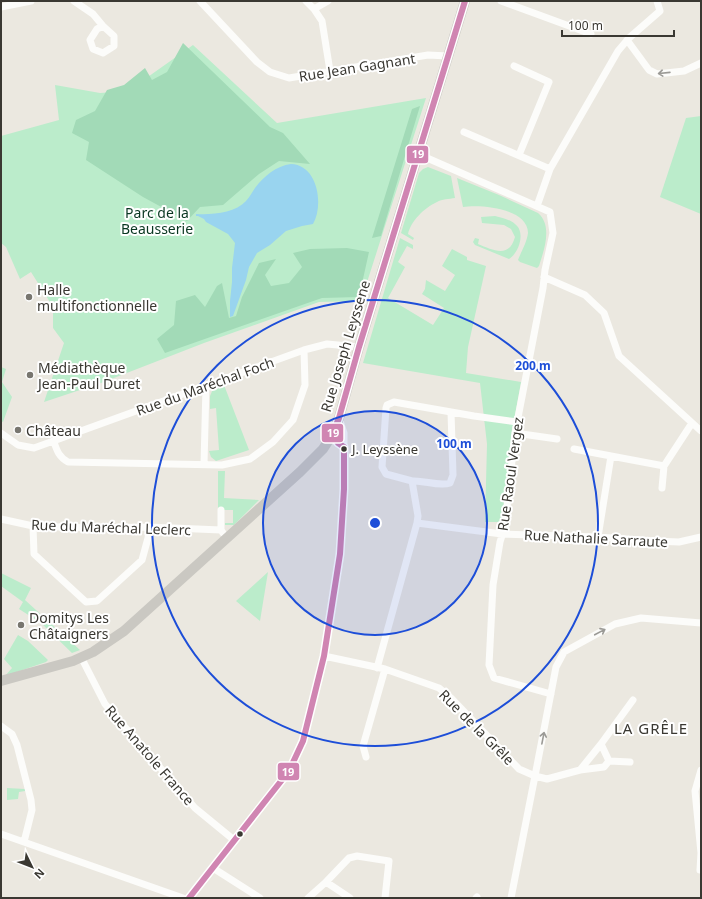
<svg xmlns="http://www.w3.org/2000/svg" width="702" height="899" font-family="'Noto Sans',sans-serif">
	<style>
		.green { fill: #bbeccb }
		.forest { fill: #a2dab7 }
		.water { fill: #99d4ef }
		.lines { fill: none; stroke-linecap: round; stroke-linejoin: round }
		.street { stroke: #fcfcfa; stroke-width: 7 }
		.secondary { stroke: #cac8c2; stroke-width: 10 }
		.bus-1-casing { stroke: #fff; stroke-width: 9 }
		.bus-1 { stroke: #d085b2; stroke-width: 6 }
		.oneway { stroke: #9b9a96 }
		.ring { fill: none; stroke: #1d4ed8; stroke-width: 2 }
		.poi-dot { fill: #78766f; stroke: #fff; stroke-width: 1.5 }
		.bus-dot { fill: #3a3832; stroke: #fff; stroke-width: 1.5 }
		.labels { text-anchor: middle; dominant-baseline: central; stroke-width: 4; stroke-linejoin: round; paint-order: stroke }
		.bus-label { font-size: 13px; fill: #3a3832; stroke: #fff; text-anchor: start }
		.street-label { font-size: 14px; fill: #3a3832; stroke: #fff }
		.park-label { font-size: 14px; fill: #093721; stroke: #fff }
		.poi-label { font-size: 14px; fill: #3a3832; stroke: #fff; text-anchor: start }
		.neighbourhood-label { font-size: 15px; letter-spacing: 1px; fill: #3a3832; stroke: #fff }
		.centre { fill: #1d4ed8; stroke: #fff; stroke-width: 2 }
		.ring-label { font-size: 12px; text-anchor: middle; font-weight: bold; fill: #1d4ed8; stroke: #fff; stroke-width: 4; stroke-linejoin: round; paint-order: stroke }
		.line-badge { stroke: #fff; stroke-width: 1.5 }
		.badge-label { font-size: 11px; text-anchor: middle; font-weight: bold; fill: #fff }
	</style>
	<rect width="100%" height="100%" fill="#ebe8e0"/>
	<path class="green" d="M193,45l84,78 149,-25 -65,203 -42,1 -115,41 -103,40 -57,19 20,-59 -11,-15v-21l-22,-35 -11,7 -14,-32 -5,-4v-107l58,-16 -4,-35 45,8 28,-2z
		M701,116v98l-41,-17 26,-79z
		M428,167l23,9 4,22c-6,1 -13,1 -18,4 -13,6 -26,19 -29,32l6,4 -1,2 -12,-7 18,-60 4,-4z
		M457,178l42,17 39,18c15,13 6,37 1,53l-2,2 -17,-6 -2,-2c3,-8 9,-18 10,-27 0,-25 -48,-29 -65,-26z
		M495,216c7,2 14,3 20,8 11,8 4,29 -6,35l-34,-14 -2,-3 2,-4 4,1 -1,5c15,6 31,15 37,-7l-4,-8 -7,-4 -22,-2 -1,-6z
		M400,238l13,7v4l-6,-3 -9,16 7,5 -17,31 45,27 11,-17 -22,-14 3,-5 1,-9 19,11 10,-16 -13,-9 10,-17 15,8v3l19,6 -18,81 -2,26 55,9 -8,45 -11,91 -2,4h-15l2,-78 -7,-61 -117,-20z
		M1,367l5,2 -4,13 10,15 -9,25 -2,-1z
		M224,385l25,65 -33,11 -5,-4 -2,-6 10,-1 -3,-42 -6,1v-13l3,-7z
		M218,471h7l-1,27 35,2 -25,25h-9v-2h8v-13h-15z
		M268,572l-8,49 -24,-20z
		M1,573l30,15 -6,12 55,50 -8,3 -31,-30 -22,-14 4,-7 -22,-16z
		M18,635l10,6 20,19 -2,2 -41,14 7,-8 -8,-9z
		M7,788l18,1v2l-6,1 -1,7 -11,1z"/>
	<path class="forest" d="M183,43l87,84 13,6 27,31 -31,-3 -20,13 -36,31 -23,2 -13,14 -44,-24 -57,-37 3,-18 -17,-9 4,-13 19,-9 12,-21 17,-5 21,-17 7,12 15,-8z
		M420,106l-39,130 -9,2 40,-129z
		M347,248l22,4 -10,45 -37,1 -157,55 -8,-14 17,-14 2,-24 19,-6 10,12 12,-21 5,-3 7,35 7,-2 6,-19 17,-34 17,-4 -11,16 6,11 18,-3 13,-16 -9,-14 17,-4z"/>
	<path class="water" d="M291,164c27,1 33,41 22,60l-11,2 -16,5 -16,14 -13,8 -8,14 -3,13 -13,36 -3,1v-16l2,-19v-14l3,-25 -7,-9 -22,-12 -2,-3 -6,-3h-2v-2c16,1 39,-1 50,-13 4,-4 6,-9 9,-13 9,-12 21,-22 36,-24z"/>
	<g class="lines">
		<path class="street" d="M74,1l19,13 10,12 11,10v10l-11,7 -10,-4 -3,-9 7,-11 6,-3
			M200,1l57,61 13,10 19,6 139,-23 20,1
			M306,1l8,8 8,12 8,50
			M501,1l90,33
			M1,7l30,-6
			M314,9l14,-8
			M627,40l22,30 8,4 27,-3 17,-8
			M514,66l35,16 -30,73
			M464,132l86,37
			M418,154l132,58 3,21 -8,37 -2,18 -28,145 -10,93 -5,16 -7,43 -4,80 5,13 57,16
			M537,206l13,-37 68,-118 11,-13 31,-27 -3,-10
			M544,277l41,18 19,18 15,43 82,75
			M1,433l17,12 16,3 270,-98 23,-6 32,3
			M515,433l42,6
			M332,435l6,8 6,4
			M54,442c3,9 5,15 14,20l154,3 28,-6 23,-17 20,-22 12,-35 -1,-35
			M574,449l90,17
			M204,464l2,-78
			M412,481c12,-1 27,6 38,2l3,-8 -2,-63
			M662,488l2,-22 28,-43
			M221,510v20l2,3
			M1,519l32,7 58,2 58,-1 72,3
			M417,523l1,-7 -6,-35 -26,-7 -4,-7 4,-59 1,-3 7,-3 80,14 43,6
			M33,526l1,28 52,48 11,-1 45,-41 6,-22 1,-11
			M598,537l13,-81
			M324,656l61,13 54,19 12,10 68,71 16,7 -24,122
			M81,657l24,47 90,104 39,32
			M377,668l40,-145 85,11 96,3 57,4 24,1 22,-5
			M1,726l11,8 5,11 14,55 1,10 -8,32
			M601,744l32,-44
			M366,757l-3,-11 22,-77
			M630,762l-21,-1 -5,6 -24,3 -33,9 -12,-3 21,-109 8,-15 51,-28 26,-6 60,5
			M580,770l21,-26 8,17
			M1,834l182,64
			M213,868l47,30
			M700,870l1,-17 -6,-62 6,-21
			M326,882l23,-24 8,-2 32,5 -4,37
			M189,898l100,-127 14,-30 21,-85 16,-102 4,-65v-56l-5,-15
			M308,898l18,-16 24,16
			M476,898l1,-1"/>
		<path class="secondary" d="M1,681l72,-20 20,-9 31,-21 176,-159 23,-23 9,-14 7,-17 20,-71 106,-346"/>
		<g class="bus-1-casing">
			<path id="bus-1" d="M189,898l100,-127 14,-30 21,-85 16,-102 4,-65v-42l-6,-4 -6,-8 7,-17 20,-71 106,-346"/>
		</g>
		<use href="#bus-1" class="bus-1"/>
	</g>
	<defs><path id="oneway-shaft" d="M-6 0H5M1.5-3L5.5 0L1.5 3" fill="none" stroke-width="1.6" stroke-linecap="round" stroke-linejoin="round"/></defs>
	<g class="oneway">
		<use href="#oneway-shaft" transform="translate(664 73) rotate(174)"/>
		<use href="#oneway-shaft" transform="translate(600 632) rotate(-28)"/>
		<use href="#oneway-shaft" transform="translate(543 738) rotate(-79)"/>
	</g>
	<circle cx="375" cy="523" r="112" fill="#1d4ed8" fill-opacity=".12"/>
	<g class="ring">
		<circle cx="375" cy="523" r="112"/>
		<circle cx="375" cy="523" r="223"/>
	</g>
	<g class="poi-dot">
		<circle cx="29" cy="297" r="4"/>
		<circle cx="30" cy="375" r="4"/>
		<circle cx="18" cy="430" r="4"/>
		<circle cx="21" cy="625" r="4"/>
	</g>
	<g class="bus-dot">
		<circle cx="344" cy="449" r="3.5"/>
		<circle cx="240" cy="834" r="3.5"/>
	</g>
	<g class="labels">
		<g class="bus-label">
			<text x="352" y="449">J. Leyssène</text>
		</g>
		<g class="street-label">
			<text transform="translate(357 67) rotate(-9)">Rue Jean Gagnant</text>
			<text transform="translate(345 346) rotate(-73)">Rue Joseph Leyssene</text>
			<text transform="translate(205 386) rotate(-20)">Rue du Maréchal Foch</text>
			<text transform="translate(510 474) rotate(-82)">Rue Raoul Vergez</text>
			<text transform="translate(111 527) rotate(2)">Rue du Maréchal Leclerc</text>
			<text transform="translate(596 538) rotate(3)">Rue Nathalie Sarraute</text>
			<text transform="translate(477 727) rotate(45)">Rue de la Grêle</text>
			<text transform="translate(150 755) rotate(49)">Rue Anatole France</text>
		</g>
		<g class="park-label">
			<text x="157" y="212">Parc de la<tspan x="157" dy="16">Beausserie</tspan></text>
		</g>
		<g class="poi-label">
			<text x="37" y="289">Halle<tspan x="37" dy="16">multifonctionnelle</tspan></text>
			<text x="38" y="367">Médiathèque<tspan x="38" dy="16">Jean-Paul Duret</tspan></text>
			<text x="26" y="430">Château</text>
			<text x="29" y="617">Domitys Les<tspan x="29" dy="16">Châtaigners</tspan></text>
		</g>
		<g class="neighbourhood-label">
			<text x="651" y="728">LA GRÊLE</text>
		</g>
	</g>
	<circle cx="375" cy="523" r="6" class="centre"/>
	<g class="ring-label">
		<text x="533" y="370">200 m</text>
		<text x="454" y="448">100 m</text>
	</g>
	<g class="line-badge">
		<rect x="406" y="145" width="23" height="19" rx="4" fill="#d085b2"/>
		<rect x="321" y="423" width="23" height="20" rx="4" fill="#d085b2"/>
		<rect x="277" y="762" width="23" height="19" rx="4" fill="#d085b2"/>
	</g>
	<g class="badge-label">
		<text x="418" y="158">19</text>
		<text x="333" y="437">19</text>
		<text x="288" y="776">19</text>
	</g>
	<rect width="702" height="899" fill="none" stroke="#3a3832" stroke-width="4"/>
	<g transform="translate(32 867) rotate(133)" stroke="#ffffff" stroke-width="3" paint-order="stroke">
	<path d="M0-3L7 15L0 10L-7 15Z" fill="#3a3832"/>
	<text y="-6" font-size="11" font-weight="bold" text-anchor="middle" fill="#3a3832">N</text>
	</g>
	<path d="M562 30v6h112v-6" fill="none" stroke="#3a3832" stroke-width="2"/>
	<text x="568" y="30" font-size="12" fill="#3a3832" stroke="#ffffff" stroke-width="3" paint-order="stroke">100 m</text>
</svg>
